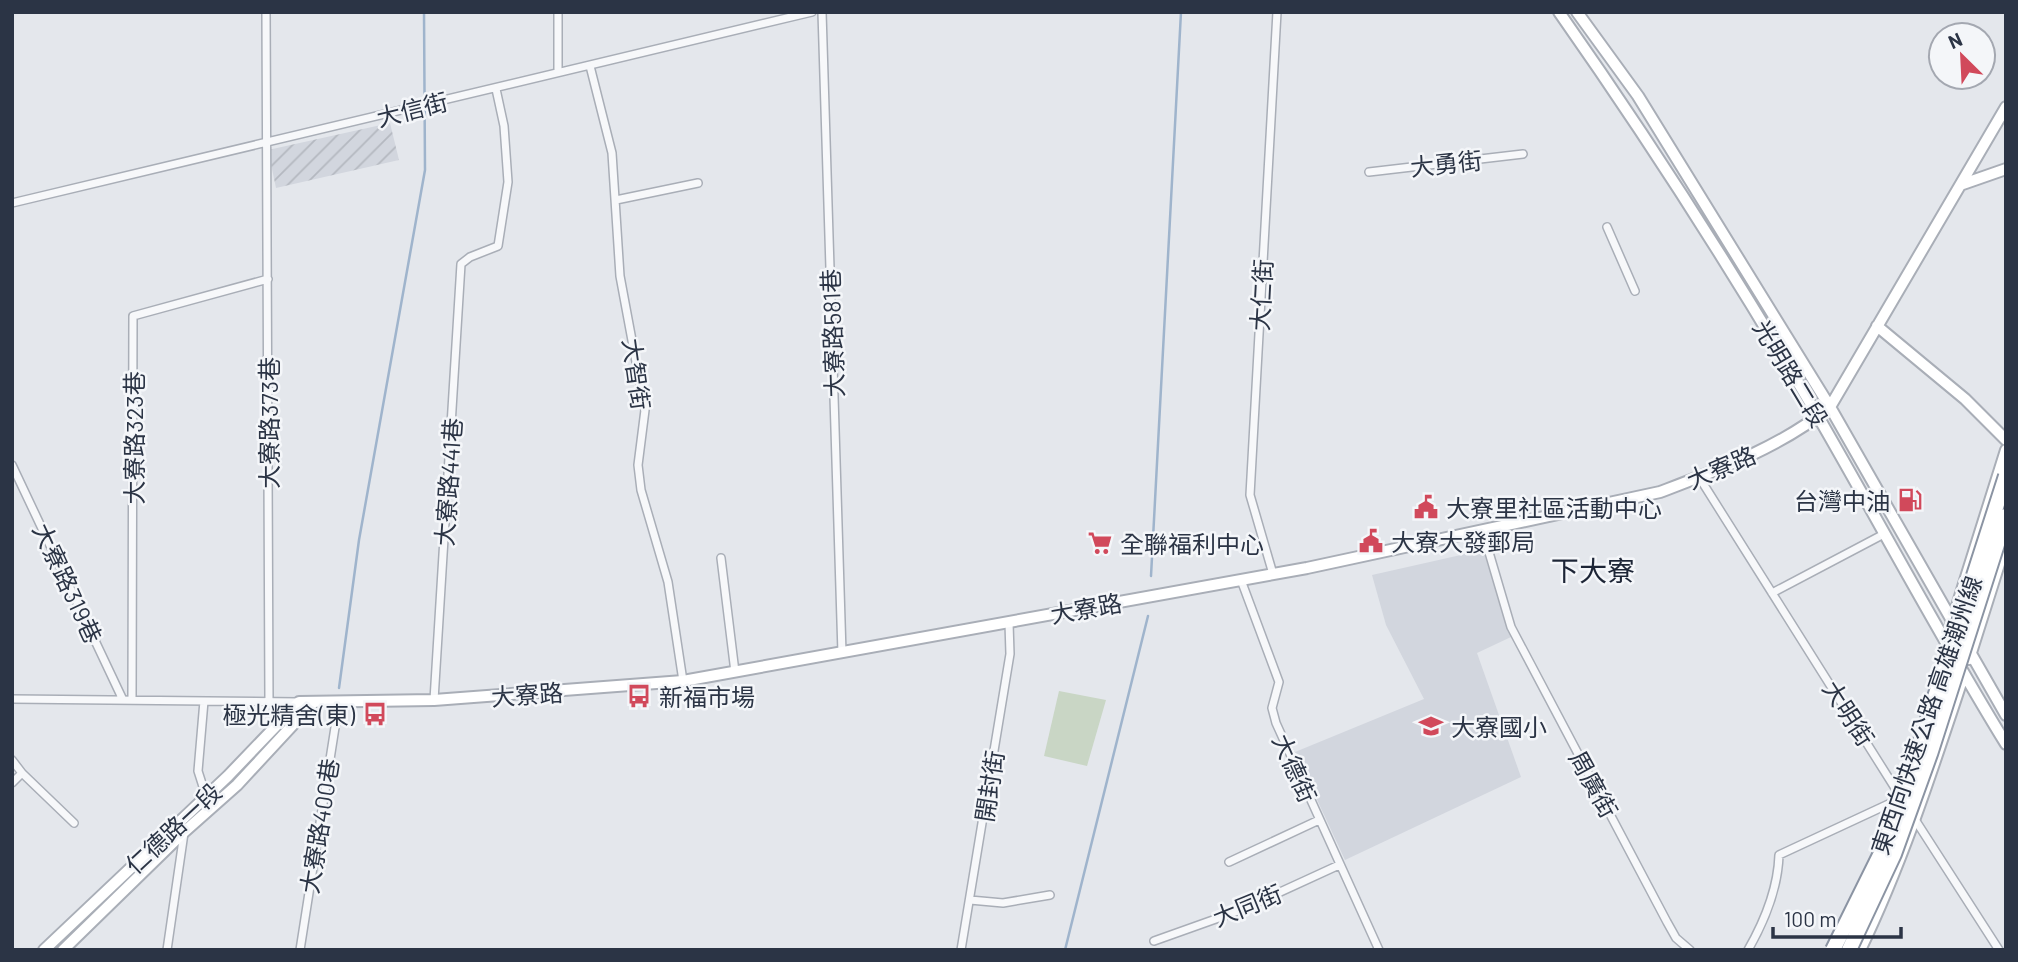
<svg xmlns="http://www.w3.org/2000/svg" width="2018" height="962" font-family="Barlow,'Noto Sans TC',sans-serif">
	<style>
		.built { fill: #d2d6de }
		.industrial { fill: url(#industrial-furrows) }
		.green { fill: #c9d6c5 }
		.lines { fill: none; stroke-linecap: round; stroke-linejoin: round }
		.stream { stroke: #9fb4cc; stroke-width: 2.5 }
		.street-casing { stroke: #a9aeb7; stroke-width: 10 }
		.secondary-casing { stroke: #a9aeb7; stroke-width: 14 }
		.street { stroke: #f7f8fa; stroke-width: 7 }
		.secondary { stroke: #fff; stroke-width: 10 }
		.highway-bridge-casing { stroke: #8b94a3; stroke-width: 18; stroke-linecap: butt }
		.highway-bridge { stroke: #fff; stroke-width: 14 }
		.labels { text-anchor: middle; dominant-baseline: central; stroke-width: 5; stroke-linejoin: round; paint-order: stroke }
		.street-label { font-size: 24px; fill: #2b3445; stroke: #f4f6f9 }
		.poi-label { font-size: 24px; fill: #2b3445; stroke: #f4f6f9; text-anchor: start }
		.quarter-label { font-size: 28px; fill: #1d2536; stroke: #f4f6f9 }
	</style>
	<defs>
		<pattern id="industrial-furrows" width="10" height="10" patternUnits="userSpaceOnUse" patternTransform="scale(1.75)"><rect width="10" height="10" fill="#d2d6de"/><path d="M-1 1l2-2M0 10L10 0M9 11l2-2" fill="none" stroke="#b4b8c0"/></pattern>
	</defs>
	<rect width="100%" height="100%" fill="#e4e7ec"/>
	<path class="built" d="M1483,550l28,87 -34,16 44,124 -176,83 -50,-108 129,-53 -38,-74 -14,-50z"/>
	<path class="industrial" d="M390,123l9,37 -123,28 -8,-38z"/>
	<path class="green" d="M1059,691l47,9 -19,66 -43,-10z"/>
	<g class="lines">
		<path class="stream" d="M1151,576l30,-564
			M339,688l20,-148 66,-370 -1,-158
			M1065,950l83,-334"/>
		<g class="street-casing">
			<path id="street" d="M266,12l3,690
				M558,12v60
				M822,12l20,641
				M590,66l22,87 8,123 25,134 -7,55 3,25 27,92 15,99
				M1369,172l154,-18
				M616,200l82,-17
				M12,203l800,-191
				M1607,227l28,64
				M12,465l111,235
				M1699,477l201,319
				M1483,532l28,95 156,295 9,16 14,12
				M721,558l14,114
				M1273,574l-23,-79 27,-483
				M1241,580l38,102 -7,26 4,15 103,227
				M1772,593l112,-59
				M12,699l287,3
				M132,700l1,-384 135,-37
				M434,700l27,-436 9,-7 28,-11 10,-64 -4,-56 -8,-37
				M204,701l-6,70 8,25
				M12,760l10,13 -10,10
				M22,773l52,50
				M1914,818l85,132
				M1229,862l90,-42
				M970,900l33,3 47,-8
				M1154,941l87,-31 98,-45
				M167,950l17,-117
				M300,950l39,-248
				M961,950l49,-296 -1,-31
				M1748,950c16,-28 30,-63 31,-95l114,-53"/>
		</g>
		<g class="secondary-casing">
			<path id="secondary" d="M1559,12c92,131 179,267 260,406 63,109 121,219 187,326
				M1577,12l61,84 192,311 176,308
				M1963,184l43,-15
				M1877,326l88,73 41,41
				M1951,625l55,-175
				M1969,659l37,-117
				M44,950l184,-174 71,-74 135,-2 249,-19 624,-113 353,-76c58,-22 121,-45 170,-85l176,-300
				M63,950l121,-118 53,-47 76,-82
				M1860,950c43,-89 73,-183 104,-276"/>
		</g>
		<use href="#street" class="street"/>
		<use href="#secondary" class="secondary"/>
		<g class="highway-bridge-casing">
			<path id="highway-bridge" d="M1833,950l49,-99 36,-101 88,-274
				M1849,950l45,-96 36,-100 76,-238"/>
		</g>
		<use href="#highway-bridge" class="highway-bridge"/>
	</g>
	<defs>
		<g id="fuel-bare" transform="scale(1.89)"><path d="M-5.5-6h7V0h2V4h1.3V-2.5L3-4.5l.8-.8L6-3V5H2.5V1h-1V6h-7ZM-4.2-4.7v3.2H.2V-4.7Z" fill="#d1495b" stroke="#f4f6f9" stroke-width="2.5" paint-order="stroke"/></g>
		<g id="civic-bare" transform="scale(1.89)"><path d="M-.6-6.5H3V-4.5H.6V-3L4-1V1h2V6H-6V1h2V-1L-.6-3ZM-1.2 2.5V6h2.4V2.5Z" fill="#d1495b" stroke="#f4f6f9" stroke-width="2.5" paint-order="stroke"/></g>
		<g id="supermarket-bare" transform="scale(1.89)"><path d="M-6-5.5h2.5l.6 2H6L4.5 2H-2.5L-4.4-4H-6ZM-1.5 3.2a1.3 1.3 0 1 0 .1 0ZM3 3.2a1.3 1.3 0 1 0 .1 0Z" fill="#d1495b" stroke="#f4f6f9" stroke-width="2.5" paint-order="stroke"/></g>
		<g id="bus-bare" transform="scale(1.89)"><path d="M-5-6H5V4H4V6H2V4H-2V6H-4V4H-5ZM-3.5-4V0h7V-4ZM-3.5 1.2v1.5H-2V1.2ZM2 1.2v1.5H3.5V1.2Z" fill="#d1495b" stroke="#f4f6f9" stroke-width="2.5" paint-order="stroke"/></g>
		<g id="school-bare" transform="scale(1.89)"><path d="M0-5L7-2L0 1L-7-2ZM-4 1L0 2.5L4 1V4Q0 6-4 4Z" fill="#d1495b" stroke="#f4f6f9" stroke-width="2.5" paint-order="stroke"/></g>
	</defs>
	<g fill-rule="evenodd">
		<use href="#fuel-bare" x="1910" y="500"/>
		<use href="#civic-bare" x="1426" y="507"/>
		<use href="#civic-bare" x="1371" y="541"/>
		<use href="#supermarket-bare" x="1100" y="543"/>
		<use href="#bus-bare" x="639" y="696"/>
		<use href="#bus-bare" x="375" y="714"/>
		<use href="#school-bare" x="1431" y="726"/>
	</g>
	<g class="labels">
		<g class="street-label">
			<text transform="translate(412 109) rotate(-14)">大信街</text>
			<text transform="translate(1446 163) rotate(-6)">大勇街</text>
			<text transform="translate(1261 295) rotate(-87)">大仁街</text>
			<text transform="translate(832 333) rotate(-92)">大寮路581巷</text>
			<text transform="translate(1791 373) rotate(59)">光明路二段</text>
			<text transform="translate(637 374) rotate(82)">大智街</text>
			<text transform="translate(268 423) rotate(-90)">大寮路373巷</text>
			<text transform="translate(133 438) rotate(-90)">大寮路323巷</text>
			<text transform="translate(1721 467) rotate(-23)">大寮路</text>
			<text transform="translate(448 482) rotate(-86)">大寮路441巷</text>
			<text transform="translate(68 583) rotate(65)">大寮路319巷</text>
			<text transform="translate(1086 608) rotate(-10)">大寮路</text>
			<text transform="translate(527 694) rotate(-4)">大寮路</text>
			<text transform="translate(1849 713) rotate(57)">大明街</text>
			<text transform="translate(1926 715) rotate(-71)">東西向快速公路 高雄潮州線</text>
			<text transform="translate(1295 768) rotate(66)">大德街</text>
			<text transform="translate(1594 784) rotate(61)">周廣街</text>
			<text transform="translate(989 786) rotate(-81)">開封街</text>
			<text transform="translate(319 826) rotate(-81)">大寮路400巷</text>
			<text transform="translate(173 828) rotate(-43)">仁德路一段</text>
			<text transform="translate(1247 905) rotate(-22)">大同街</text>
		</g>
		<g class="poi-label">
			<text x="1890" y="500" text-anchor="end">台灣中油</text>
			<text x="1446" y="507">大寮里社區活動中心</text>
			<text x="1391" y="541">大寮大發郵局</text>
			<text x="1120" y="543">全聯福利中心</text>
			<text x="659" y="696">新福市場</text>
			<text x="355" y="714" text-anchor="end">極光精舍(東)</text>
			<text x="1451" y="726">大寮國小</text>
		</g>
		<g class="quarter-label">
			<text x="1593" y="570">下大寮</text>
		</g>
	</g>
	<rect width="2018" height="962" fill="none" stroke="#2b3445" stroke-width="28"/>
	<g transform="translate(1962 56) rotate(336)"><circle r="33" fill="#f4f6f9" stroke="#a4a8b1" stroke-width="2"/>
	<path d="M0-5L12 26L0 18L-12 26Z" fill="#d1495b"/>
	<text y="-10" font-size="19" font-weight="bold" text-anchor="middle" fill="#2b3445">N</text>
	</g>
	<path d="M1773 927v10h128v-10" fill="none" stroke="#2b3445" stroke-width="3.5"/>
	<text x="1784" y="927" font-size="21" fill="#2b3445" stroke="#f4f6f9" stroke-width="5" paint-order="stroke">100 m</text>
</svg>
